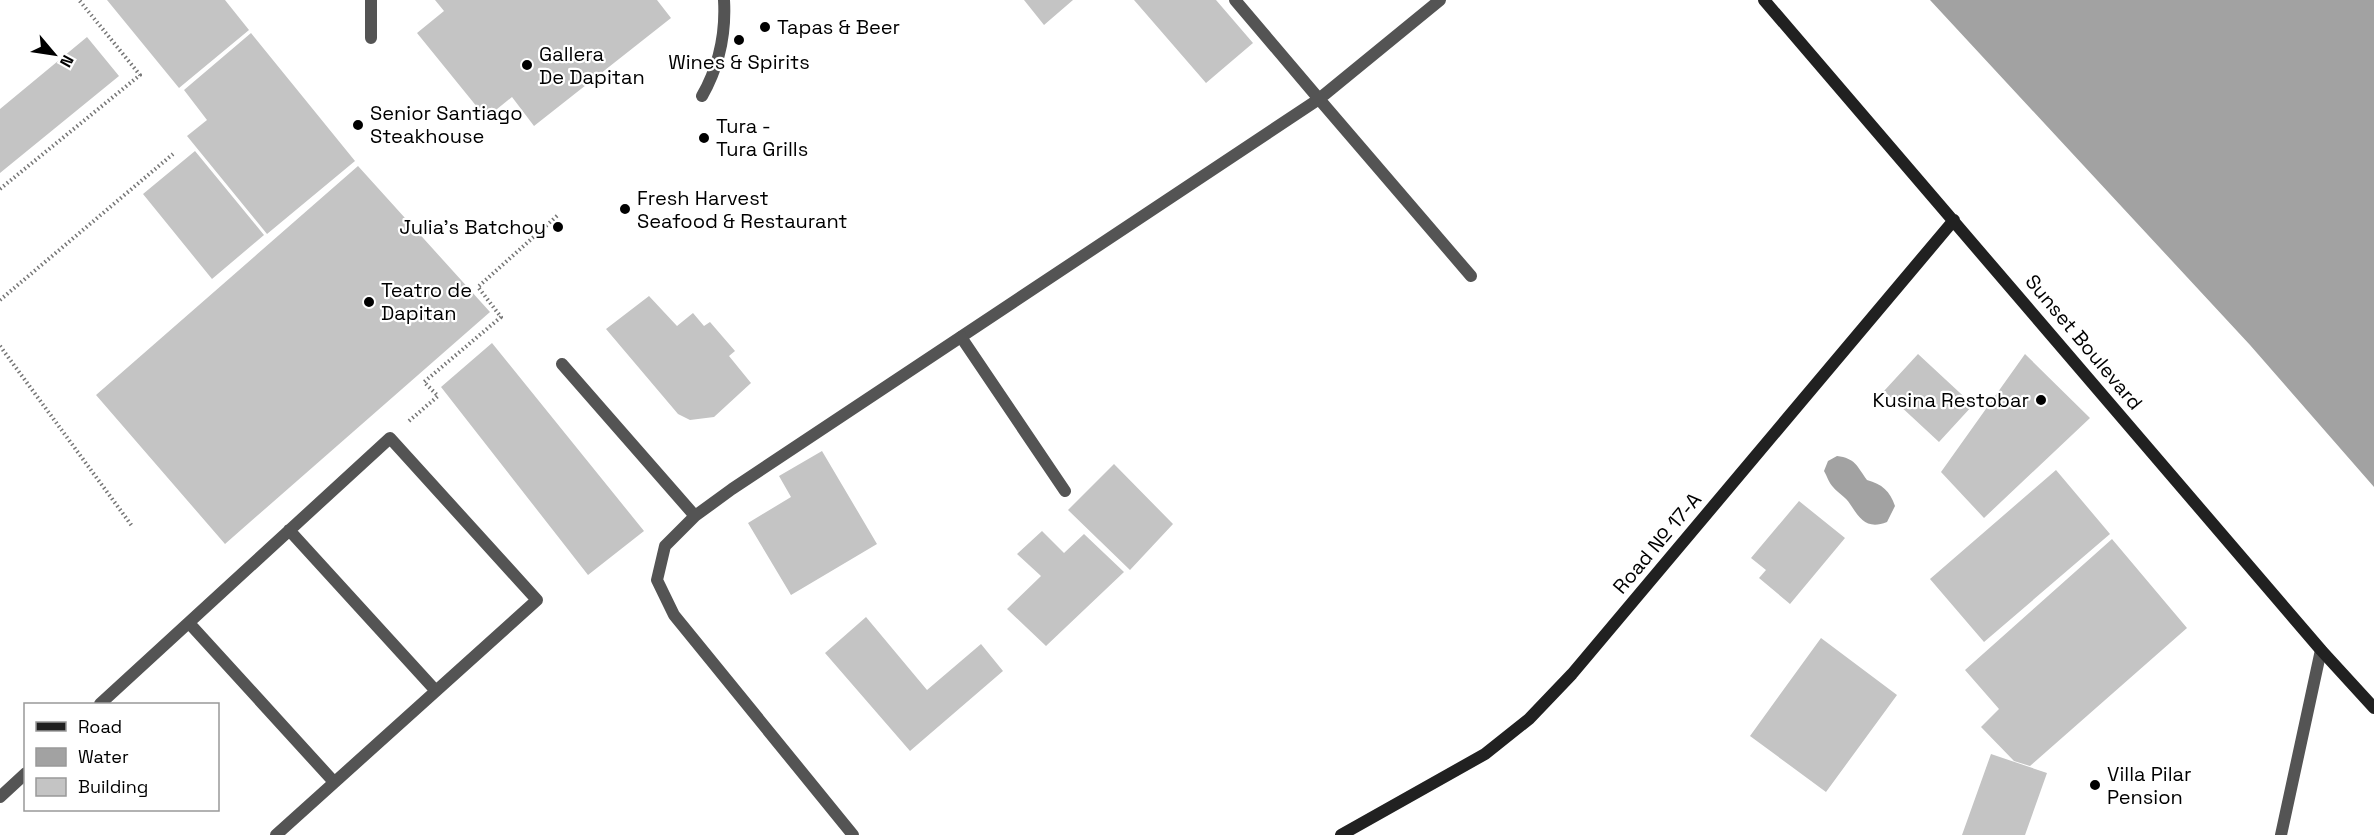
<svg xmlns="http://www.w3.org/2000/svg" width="2374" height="835" font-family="'Space Grotesk',sans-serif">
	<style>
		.water { fill: #a2a2a2 }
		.building { fill: #c4c4c4 }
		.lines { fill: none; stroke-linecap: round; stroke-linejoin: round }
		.path { stroke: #767676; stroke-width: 4; stroke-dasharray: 1.5 3; stroke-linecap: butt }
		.lane { stroke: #545454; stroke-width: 12 }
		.street { stroke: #545454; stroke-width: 12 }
		.secondary { stroke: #212121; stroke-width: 12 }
		.poi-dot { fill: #000; stroke: #fff; stroke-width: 2 }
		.labels { text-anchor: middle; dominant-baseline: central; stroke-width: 4.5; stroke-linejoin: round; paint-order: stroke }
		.poi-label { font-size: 20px; fill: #000; stroke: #fff; text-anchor: start }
		.street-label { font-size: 20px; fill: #000; stroke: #fff }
	</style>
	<rect width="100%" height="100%" fill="#fff"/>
	<path class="water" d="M1930,0h444v487l-124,-142z
		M1837,456c18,2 20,10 30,24 15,4 23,11 28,26l-8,16c-20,8 -27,-3 -37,-18 -4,-7 -12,-11 -17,-17 -4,-4 -6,-11 -9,-16l4,-10z"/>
	<path class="building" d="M107,0h118l24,30 -70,58z
		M435,0h222l14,18 -137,108 -22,-29 -26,21 -69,-85 27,-22z
		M1024,0h49l-29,25z
		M1134,0h82l37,43 -47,40z
		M251,33l104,128 -88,73 -80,-98 20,-16 -23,-30z
		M87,37l32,39 -119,97v-64z
		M195,151l69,84 -52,44 -69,-85z
		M358,166l132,146 -265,232 -129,-149z
		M649,296l28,30 16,-13 11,13 6,-4 25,29 -6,5 22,27 -37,34 -24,3 -12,-6 -72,-85z
		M492,343l152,188 -56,44 -147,-188z
		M1918,354l55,51 -34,37 -55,-51z
		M2025,354l65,64 -106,100 -43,-46z
		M822,451l55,93 -86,51 -43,-72 43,-26 -12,-21z
		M1114,464l59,60 -43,46 -62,-60z
		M2056,470l54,64 -126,108 -54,-63z
		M1799,501l46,37 -55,66 -31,-26 7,-8 -15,-12z
		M1042,531l22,22 20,-19 40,38 -78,74 -39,-37 34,-33 -24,-22z
		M2112,539l75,89 -157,138 -16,-5 -33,-34 18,-18 -34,-39z
		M866,617l61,73 54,-46 22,27 -93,80 -85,-98z
		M1821,638l76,57 -71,97 -76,-56z
		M1991,754l56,19 -22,62h-63z"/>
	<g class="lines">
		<path class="path" d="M0,189l140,-114 -61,-75
			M0,300l173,-146
			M0,346l132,180
			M409,421l29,-25 -14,-14 77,-65 -23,-30 80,-72"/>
		<path class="lane" d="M1235,0l84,99 121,-99
			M371,38v-38
			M702,96c17,-30 24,-62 22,-96
			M562,364l133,152
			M289,530l147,161
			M189,623l145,159
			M100,704l290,-266 147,162 -261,235
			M0,797l26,-24
			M853,835l-179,-220 -17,-35 8,-34 30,-30 37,-27 587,-390 152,177"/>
		<path class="street" d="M961,337l104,154
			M2281,835l40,-185"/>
		<path class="secondary" d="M1764,0l557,650 53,58
			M1341,835l144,-81 44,-35 43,-45 382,-454"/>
	</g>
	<g class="poi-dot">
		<circle cx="765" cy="27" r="6"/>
		<circle cx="739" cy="40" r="6"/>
		<circle cx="527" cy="65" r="6"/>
		<circle cx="358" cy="125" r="6"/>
		<circle cx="704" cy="138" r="6"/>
		<circle cx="625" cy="209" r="6"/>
		<circle cx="558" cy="227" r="6"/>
		<circle cx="369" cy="302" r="6"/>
		<circle cx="2041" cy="400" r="6"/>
		<circle cx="2095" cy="785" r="6"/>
	</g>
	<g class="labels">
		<g class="poi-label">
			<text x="777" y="27">Tapas &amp; Beer</text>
			<text x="539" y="54">Gallera<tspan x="539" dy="23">De Dapitan</tspan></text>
			<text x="739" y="62" text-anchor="middle">Wines &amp; Spirits</text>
			<text x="370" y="113">Senior Santiago<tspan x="370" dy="23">Steakhouse</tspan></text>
			<text x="716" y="126">Tura -<tspan x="716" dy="23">Tura Grills</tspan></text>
			<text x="637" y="198">Fresh Harvest<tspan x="637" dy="23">Seafood &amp; Restaurant</tspan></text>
			<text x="546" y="227" text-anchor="end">Julia's Batchoy</text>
			<text x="381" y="290">Teatro de<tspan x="381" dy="23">Dapitan</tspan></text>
			<text x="2029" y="400" text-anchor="end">Kusina Restobar</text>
			<text x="2107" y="774">Villa Pilar<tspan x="2107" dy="23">Pension</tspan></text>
		</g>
		<g class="street-label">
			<text transform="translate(2084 342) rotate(50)">Sunset Boulevard</text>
			<text transform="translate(1657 543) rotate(-50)">Road № 17-A</text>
		</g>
	</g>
	<rect x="24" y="703" width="195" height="108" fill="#ffffff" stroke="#999999" stroke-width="1.5"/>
	<rect x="36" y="722" width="30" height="9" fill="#212121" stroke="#999999" stroke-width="1.5"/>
	<text x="78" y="733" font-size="18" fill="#000000">Road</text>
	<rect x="36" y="748" width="30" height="18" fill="#a2a2a2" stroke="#999999" stroke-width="1.5"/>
	<text x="78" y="763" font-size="18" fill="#000000">Water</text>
	<rect x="36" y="778" width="30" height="18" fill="#c4c4c4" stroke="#999999" stroke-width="1.5"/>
	<text x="78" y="793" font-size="18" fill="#000000">Building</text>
	<g transform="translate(54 54) rotate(119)" stroke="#ffffff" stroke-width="4.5" paint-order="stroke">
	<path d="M0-4.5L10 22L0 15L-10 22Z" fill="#000000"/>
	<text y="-9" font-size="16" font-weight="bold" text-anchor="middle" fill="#000000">N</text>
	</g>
</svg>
